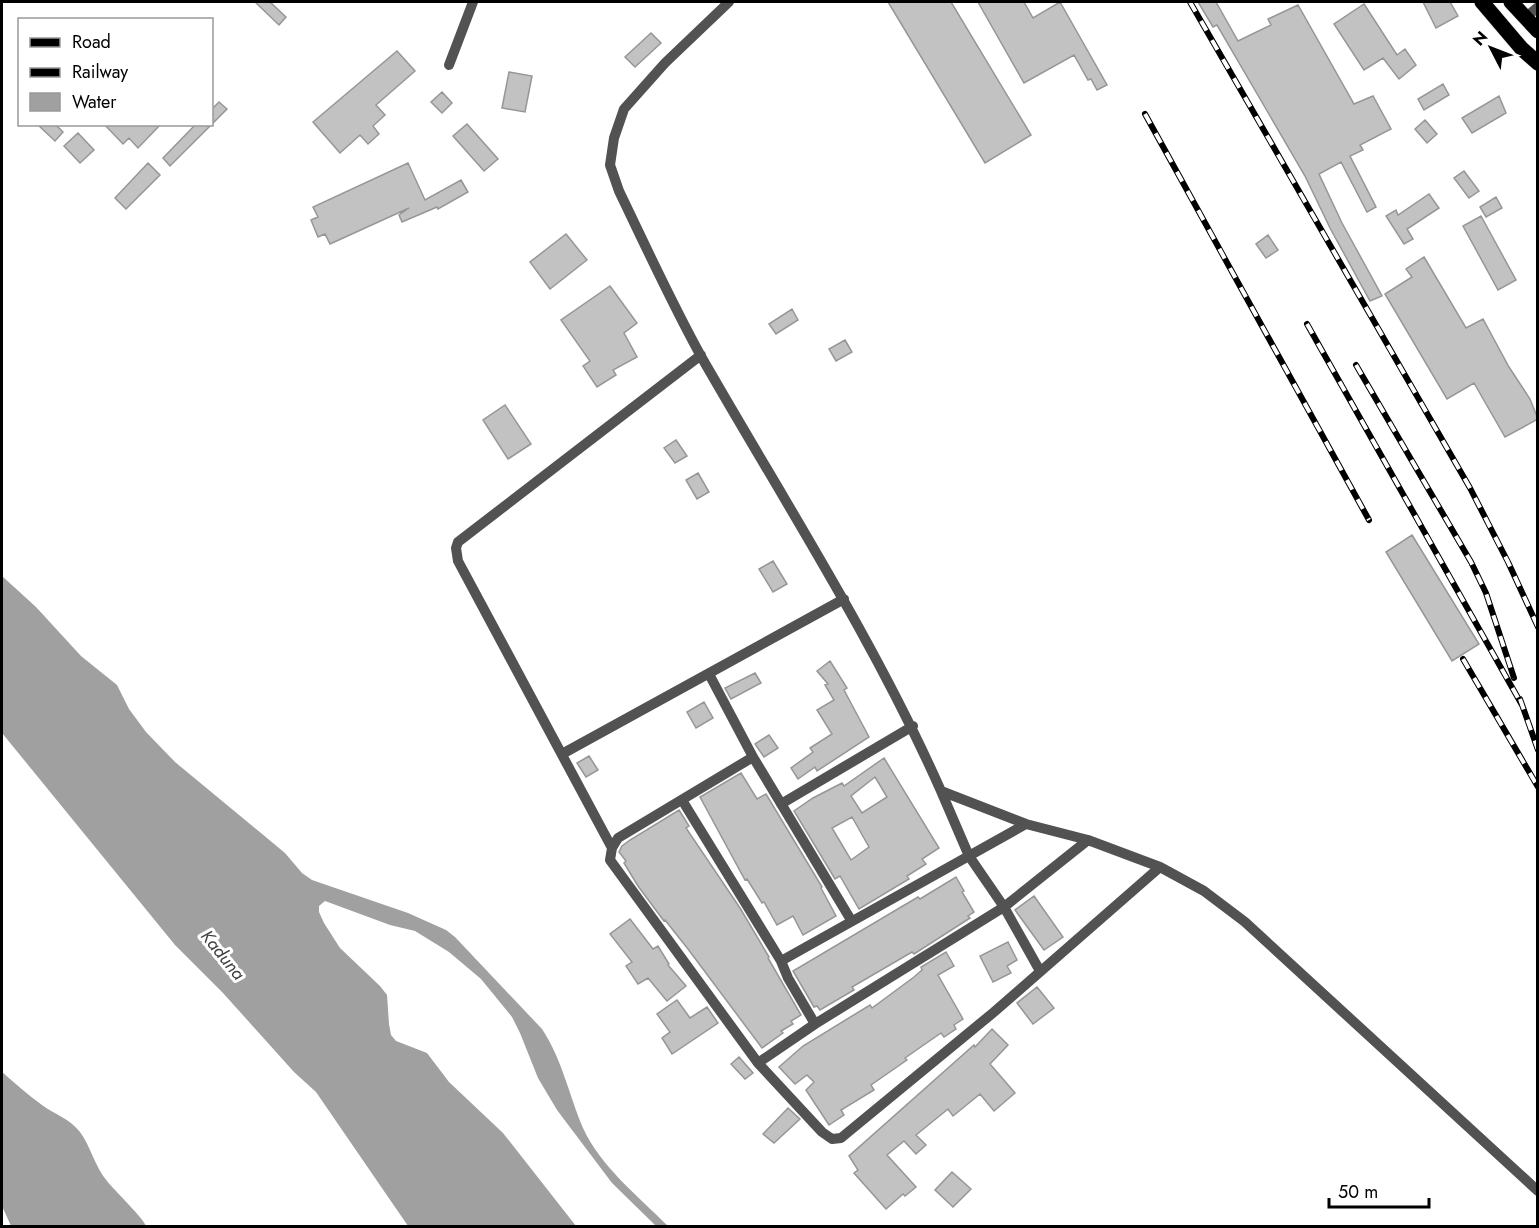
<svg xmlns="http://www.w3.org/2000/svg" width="1539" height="1228" font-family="Jost,sans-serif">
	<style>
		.water { fill: #a0a0a0 }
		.building { fill: #c2c2c2; stroke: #969696; stroke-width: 1.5; fill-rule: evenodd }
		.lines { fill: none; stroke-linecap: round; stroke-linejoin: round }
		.primary-casing { stroke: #dbdbdb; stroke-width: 16 }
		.street { stroke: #525252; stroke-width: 10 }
		.primary { stroke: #000; stroke-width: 15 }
		.rail-casing { stroke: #000; stroke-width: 6 }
		.rail { stroke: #fff; stroke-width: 4; stroke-dasharray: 11; stroke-linecap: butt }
		.labels { text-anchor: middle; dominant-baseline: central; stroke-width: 6; stroke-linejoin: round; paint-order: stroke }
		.water-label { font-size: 18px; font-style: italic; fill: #414141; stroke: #fff }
	</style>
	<rect width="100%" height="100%" fill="#fff"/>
	<path class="water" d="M2,576l34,31 45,49 36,29 12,24 17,23 29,30 110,91 17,20 10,7 96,33 38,17 9,7 87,92c20,30 27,66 41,99 18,39 55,68 85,98h-12l-44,-43 -55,-73 -19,-32 -18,-45 -8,-16 -31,-38 -32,-27 -34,-21 -25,-6 -65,-24 -6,5v6l5,11 16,25 40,38 7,9 2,29 2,11 5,6 31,12 22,29 54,51 73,93h-168l-92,-134 -22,-20 -71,-79 -48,-48 -173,-212z
		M2,1072c13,11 26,23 40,33 12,9 28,14 38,27 11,15 15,35 27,49 7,9 37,38 39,45h-135l-9,-20z"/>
	<path class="building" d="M255,2h15l16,15 -7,8z
		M888,2h63l80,133 -46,28z
		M978,2h46l9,16 27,-16 47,83 -10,5 -6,-11 -3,1 -14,-25 -50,28z
		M1198,2h18l22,39 33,-16 -3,-6 30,-14 56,99 19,-8 18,33 -31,16 3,5 -13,6 26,51 -9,5 -26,-50 -22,12 23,49 40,73 -12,5 -40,-73 -25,-52 -88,-151 -4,2z
		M1423,2h27l8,14 -22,12z
		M1364,4l33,51 8,-6 11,16 -17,14 -16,-21 -19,12 -30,-46z
		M651,33l10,10 -26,24 -10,-10z
		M397,51l18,20 -39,34 9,10 -12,11 6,8 -11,10 -8,-9 -20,18 -27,-31z
		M509,72l23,4 -7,36 -23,-4z
		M1443,84l6,11 -25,15 -6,-11z
		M442,92l10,11 -10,10 -11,-11z
		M1499,96l7,17 -34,20 -10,-15z
		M219,102l8,7 -57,57 -7,-8 33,-34h16v-15z
		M1425,120l12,14 -10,9 -12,-14z
		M37,124h18l8,8 -8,9z
		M104,124h57l-23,24 -9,-10 -6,6z
		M467,124l31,35 -14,12 -31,-35z
		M78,133l16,17 -14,13 -16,-17z
		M148,163l12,12 -34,34 -11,-11z
		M408,163l17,37 36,-20 7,12 -30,17 -1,-2 -35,15 -3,-7 10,-7 -79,36 -5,-10 -7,3 -7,-17 7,-3 -5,-10z
		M1464,171l15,20 -10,7 -15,-20z
		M1429,194l10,14 -32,21 6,10 -9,5 -18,-28 10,-6 2,5z
		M1496,197l6,11 -16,9 -6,-10z
		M1481,216l35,64 -18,10 -35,-64z
		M566,234l21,26 -37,29 -20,-27z
		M1268,235l10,15 -12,8 -10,-14z
		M1424,257l42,71 17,-9 26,48 21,32 8,20 -33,18 -31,-54 -27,16 -62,-105 27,-17 -6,-8z
		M610,286l27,37 -13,10 13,24 -24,13 3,5 -19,12 -14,-21 7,-5 -29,-41z
		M792,309l6,11 -22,14 -7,-10z
		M845,340l7,12 -16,9 -7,-12z
		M505,405l26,39 -23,15 -25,-39z
		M676,440l11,16 -12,7 -11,-15z
		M698,473l11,19 -12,7 -11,-19z
		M1412,535l67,109 -27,17 -66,-109z
		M773,561l14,23 -14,8 -14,-23z
		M830,661l17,27 -3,2 25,47 -52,34 -2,-4 -17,12 -7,-11 22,-16 -3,-4 22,-14 -15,-24 17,-10 -9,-15 3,-1 -11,-13z
		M755,673l6,10 -30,16 -6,-11z
		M704,702l9,16 -17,10 -9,-16z
		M769,735l9,13 -14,9 -9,-13z
		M589,756l9,14 -12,7 -9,-14z
		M884,758l55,90 -17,11 4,5 -19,12 2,3 -50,30 -19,-33 -5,3 -41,-68 19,-13 29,-15 2,3zM875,777l12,20 -25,16 -11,-17zM852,817l17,30 -18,13 -19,-32z
		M741,773l16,26 9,-5 56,93 -1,1 15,28 -33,19 -10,-19 -16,9 -13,-23 -2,1 -15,-24 -2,1 -45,-83z
		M679,810l10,16 -3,2 54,80 29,49 -1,1 33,57 -10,6 2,3 -12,7 2,2 -21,15 -74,-99 -23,-29 -1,1 -26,-35 -14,-23 2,-2 -7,-9 3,-6 8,-6z
		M956,877l8,14 -2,1 12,20 -6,4 2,2 -56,36 -2,-2 -60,35 2,3 -34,20 -3,-4 -3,1 -21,-36 125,-74 2,2z
		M1034,896l29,41 -19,13 -29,-40z
		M630,919l23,30 5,-3 11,18 -1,1 18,21 -19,15 -19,-23 -10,6 -12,-18 6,-4 -22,-28z
		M1008,942l9,18 -10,6 4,7 -18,9 -13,-26z
		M946,952l8,14 -16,9 25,44 -9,6 2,4 -12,8 -3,-4 -36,25 2,2 -36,25 3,5 -33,20 3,5 -15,10 -23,-35 8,-8 -7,-7 -12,9 -16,-17 24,-21 67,-41 2,3 42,-31 8,-7 -1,-3z
		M1037,987l17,21 -21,16 -16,-21z
		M677,1000l13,18 17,-11 11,16 -46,31 -10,-16 8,-6 -13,-18z
		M992,1029l16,16 -18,19 25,29 -21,18 -14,-17 -27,22 -5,-7 -32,26 10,10 -10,9 -12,-13 -17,14 29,32 -11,9 -2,-2 -17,15 -32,-36 4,-3 -9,-14 125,-111 1,2z
		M739,1057l14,16 -8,6 -14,-15z
		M788,1108l12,11 -26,24 -11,-9z
		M952,1172l19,17 -18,18 -18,-17z"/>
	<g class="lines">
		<g class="primary-casing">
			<path id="primary" d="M1482,2l40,47 16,14
				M1511,2l27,29"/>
		</g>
		<path class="street" d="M729,2l-64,61 -41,46 -10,29 -4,27 9,26c27,56 53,113 83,167 82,143 172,282 239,433l85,33 62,16 72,27 44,24 41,31 293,269
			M1525,18l13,-11
			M449,65l24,-63
			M709,674l44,83 98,163
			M562,754l282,-155
			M753,757l-135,81 -6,10 -2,12 148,203 64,69 10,7 9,-1 153,-126 166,-145
			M941,791l28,65 35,51 36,64
			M682,800l99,161 7,17 27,46
			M781,804l132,-78
			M612,848l-154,-287 -2,-13 2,-6 243,-187
			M781,961l245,-137
			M758,1063l57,-39 189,-117 84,-67"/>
		<use href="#primary" class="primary"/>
		<g class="rail-casing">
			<path id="rail" d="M1190,2l280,486 38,74 30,65
				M1145,114l224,406
				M1307,324l215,381
				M1356,365l115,197 15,31 28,85
				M1463,659l75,128
				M1520,699l18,51"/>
		</g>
		<use href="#rail" class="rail"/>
	</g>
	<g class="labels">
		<g class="water-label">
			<text transform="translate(223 955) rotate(51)">Kaduna</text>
		</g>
	</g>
	<rect width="1539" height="1228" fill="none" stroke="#000000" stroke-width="6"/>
	<rect x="18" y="18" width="195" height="108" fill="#ffffff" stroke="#999999" stroke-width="1.5"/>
	<rect x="30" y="38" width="30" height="9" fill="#000000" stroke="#999999" stroke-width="1.5"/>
	<text x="72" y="48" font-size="18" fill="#000000">Road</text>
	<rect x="30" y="68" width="30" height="9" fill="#000000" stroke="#999999" stroke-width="1.5"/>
	<text x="72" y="78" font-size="18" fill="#000000">Railway</text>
	<rect x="30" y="93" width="30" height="18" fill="#a0a0a0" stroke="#999999" stroke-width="1.5"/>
	<text x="72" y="108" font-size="18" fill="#000000">Water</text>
	<g transform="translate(1491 48) rotate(312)" stroke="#ffffff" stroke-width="4.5" paint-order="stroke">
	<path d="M0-4.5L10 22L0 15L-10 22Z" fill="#000000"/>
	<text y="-9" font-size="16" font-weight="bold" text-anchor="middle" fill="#000000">N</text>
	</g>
	<path d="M1329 1198v9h100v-9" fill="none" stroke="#000000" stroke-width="3"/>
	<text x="1338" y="1198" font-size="18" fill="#000000" stroke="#ffffff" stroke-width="4.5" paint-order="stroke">50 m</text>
</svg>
